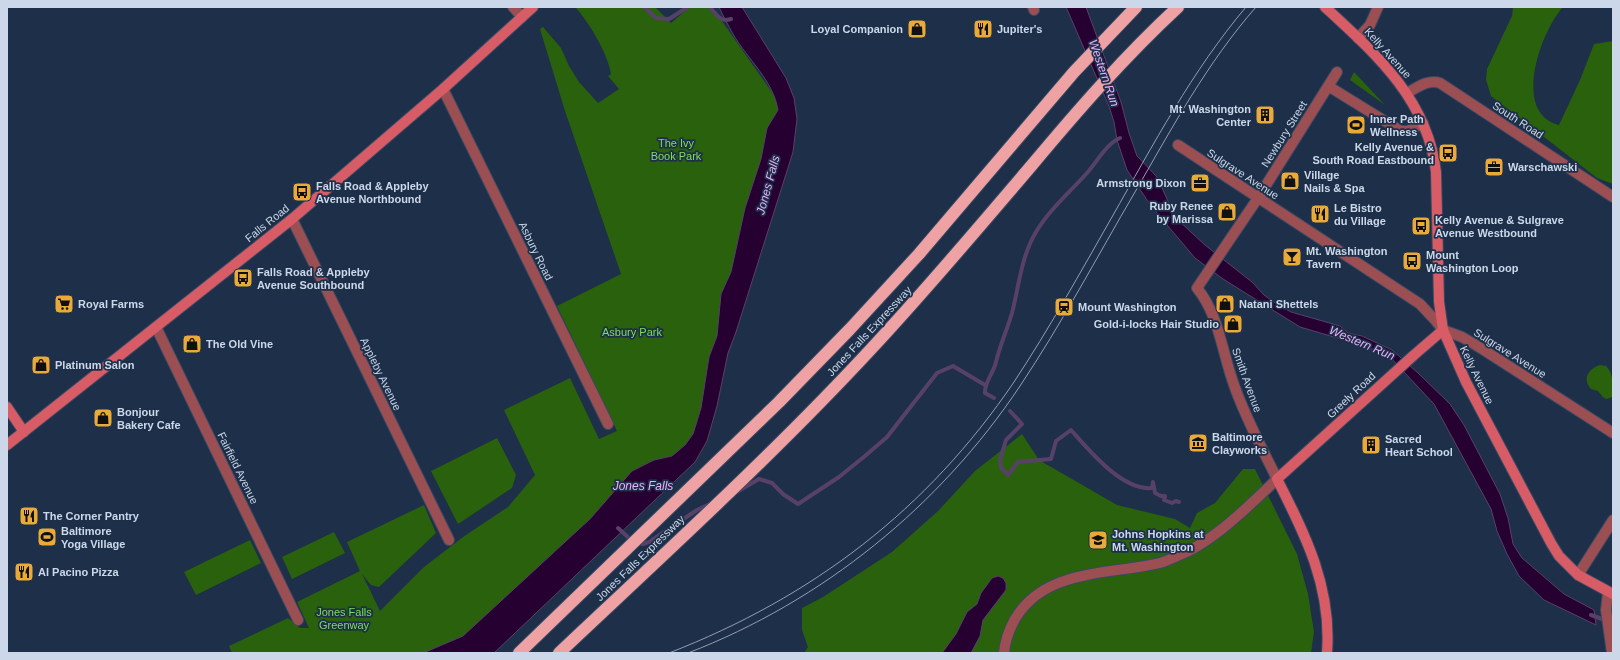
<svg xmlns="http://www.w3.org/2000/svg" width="1620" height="660" font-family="Arial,sans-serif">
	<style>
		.green { fill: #2a610d }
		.water { fill: #270032; stroke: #584169 }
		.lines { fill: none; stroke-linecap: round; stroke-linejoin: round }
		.stream { stroke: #584169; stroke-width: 4 }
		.street-casing { stroke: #394a63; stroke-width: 12 }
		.secondary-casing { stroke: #394a63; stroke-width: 12 }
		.highway-casing { stroke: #394a63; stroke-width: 14 }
		.street { stroke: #9b4f53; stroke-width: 10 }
		.secondary { stroke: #d75c66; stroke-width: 10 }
		.highway { stroke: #eea2a4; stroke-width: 12 }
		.tram { stroke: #919fb3; stroke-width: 1 }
		.labels { text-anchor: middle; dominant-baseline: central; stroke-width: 3.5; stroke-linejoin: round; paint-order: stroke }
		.poi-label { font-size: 11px; font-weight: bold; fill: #ccd8e9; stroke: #1d2f49; text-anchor: start }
		.street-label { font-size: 11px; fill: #ccd8e9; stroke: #1d2f49 }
		.park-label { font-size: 11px; fill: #7edf55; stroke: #1d2f49 }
		.water-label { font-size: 12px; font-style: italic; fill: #eab1fc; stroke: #1d2f49 }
	</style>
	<rect width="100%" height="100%" fill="#1d2f49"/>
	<path class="green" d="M575,7h80l16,16 19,-16h22l64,91 2,12 -11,18 -6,31 -16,49 -14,64 -10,22 -4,42 -8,21 -8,51 -8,26 -8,11 -13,11 -18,4 -22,11 -42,48 -127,117 -29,14 -11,3h-191l-3,-7 59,-28 12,10h9l-12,-26 63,-31 -13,-29 77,-37 12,28 -57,54 -8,-2 -9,-11 18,37 44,-44 39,-30 45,-30 27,-32 -31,-65 66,-32 29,61 18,-8 -60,-125 64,-32 -56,-163 -25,-82 3,-2 18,21 8,18 10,16 19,21 21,-14 -11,-13 3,-2c-3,-20 -22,-52 -36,-67z
		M1513,7h50c-22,24 -52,106 -4,118l21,-45 14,-36 19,-3v143l-16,-6 -106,-82 -5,-16 1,-11 25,-53z
		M1354,72l31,33 -35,-25z
		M1600,365l6,1c8,8 7,20 7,31l-7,2 -3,-2 -5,-6 -7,-2c-9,-10 -3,-20 9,-24z
		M1022,434l17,26 78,45 58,14 15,9 7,-15 18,-10 28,-34h12l42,85 11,40 6,38 -3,21h-507l4,-6 -6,-17v-22l21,-11 69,-45 46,-41 37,-40z
		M497,438l19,37 -4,13 -54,36 -27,-53z
		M334,532l11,21 -53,26 -10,-22z
		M250,540l11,23 -65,32 -12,-23z"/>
	<path class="water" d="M719,7h23l44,71 8,20 3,21 -4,33 -57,180 -8,21 -11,53 -10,35 -12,21 -201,191h-71l40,-17 127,-117 42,-48 22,-11 18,-4 13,-11 8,-11 8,-26 8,-51 8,-21 4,-42 10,-22 14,-64 16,-49 6,-31 11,-18c-5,-30 -30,-50 -45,-76 -5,-9 -10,-18 -14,-27z
		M1066,7h20l35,95 8,31 8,23 20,21 15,33 7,11 26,24 47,37 12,13 14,10 13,7 49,14 8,7 14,3 30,14 26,23 32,31 14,21 36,69 8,24 5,26 9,14 42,36 30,16 2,15 -52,-25 -25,-24 -12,-22 -10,-23 -6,-22 -57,-105 -45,-48 -37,-15 -18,-4 -34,-10 -77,-48 -28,-21 -44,-52 -24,-36 -10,-30 -3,-18 -5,-16z
		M998,576l5,2 3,5v7l-23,30 -3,16 -9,17h-29l14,-19 11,-22 10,-8 4,-11 11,-15z"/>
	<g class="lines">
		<path class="stream" d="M644,7l12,11 13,1 19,-12
			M709,7c8,6 10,16 22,12
			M994,398l-9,-5c-1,-10 9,-21 11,-31 4,-17 11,-32 16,-49 7,-27 9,-56 24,-81 13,-22 34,-40 51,-59 10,-11 19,-29 33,-35
			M1010,411l12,13 -16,16 -6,20 1,8 7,7 10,-13 33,-3 5,-18 15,-11c18,20 51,61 81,58l1,-6 2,11 6,3h4l-1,4 8,3 4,-2 3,1
			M737,492l22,-13 13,4 11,11 15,10 41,-27 26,-21 22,-19 50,-64 16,-7 32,19
			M618,528l13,12 12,4 6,-2 48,-32 13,-6
			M1591,615l22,8"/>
		<g class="street-casing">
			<path id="street" d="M513,7l9,10
				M1033,7l1,3
				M1358,38l12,-13 8,-18
				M1328,86l73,45h7l15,-8
				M443,89l165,335
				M1407,93c11,-6 21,-14 33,-10l173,114
				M1178,145l242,159 15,16 8,10 19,7 17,10 134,86
				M292,219l157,321
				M156,327l142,293
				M1578,575l35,-55
				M1608,592l-2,18 6,43
				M1004,653c1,-13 5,-23 11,-34 30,-51 95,-44 145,-56 7,-2 15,-6 22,-9 33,-14 69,-50 95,-75 -15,-31 -32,-62 -43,-94 -12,-33 -15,-70 -37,-97l61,-90 79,-126"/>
		</g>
		<g class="secondary-casing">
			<path id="secondary" d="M1325,7c51,47 103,93 111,165l3,130 4,28 23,52 85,161 8,13 19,19 35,19
				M7,407l17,25
				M7,445l285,-226 151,-130 90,-82
				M1327,653c5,-65 -21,-117 -50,-174l137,-124 29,-25"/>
		</g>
		<g class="highway-casing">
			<path id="highway" d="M519,653l260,-251 71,-73 69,-75 155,-182 62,-65
				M559,653c106,-100 214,-198 313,-305 55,-59 107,-121 160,-183 46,-55 93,-109 146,-158"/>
		</g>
		<use href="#street" class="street"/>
		<use href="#secondary" class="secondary"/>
		<use href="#highway" class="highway"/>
		<path class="tram" d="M669,653c144,-56 258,-143 345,-271 35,-53 66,-109 98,-165 41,-72 80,-146 134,-210
			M688,653c135,-52 252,-147 332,-267 42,-63 77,-129 115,-194 37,-64 72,-129 121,-185"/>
	</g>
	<defs>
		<g id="shop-square" transform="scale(1)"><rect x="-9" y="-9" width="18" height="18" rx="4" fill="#eaaa38" stroke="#1d2f49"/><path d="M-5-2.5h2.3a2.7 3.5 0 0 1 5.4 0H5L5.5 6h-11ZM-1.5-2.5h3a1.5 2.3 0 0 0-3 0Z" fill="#111"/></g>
		<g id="restaurant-square" transform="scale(1)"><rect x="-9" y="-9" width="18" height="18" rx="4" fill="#eaaa38" stroke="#1d2f49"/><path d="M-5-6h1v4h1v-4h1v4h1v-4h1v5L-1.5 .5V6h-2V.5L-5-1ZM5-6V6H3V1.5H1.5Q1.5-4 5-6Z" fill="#111"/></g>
		<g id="building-square" transform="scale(1)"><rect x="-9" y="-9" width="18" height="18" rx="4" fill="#eaaa38" stroke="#1d2f49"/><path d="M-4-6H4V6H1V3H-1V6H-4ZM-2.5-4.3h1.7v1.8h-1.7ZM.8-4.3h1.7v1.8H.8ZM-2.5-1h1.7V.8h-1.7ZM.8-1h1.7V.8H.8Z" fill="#111"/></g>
		<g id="stadium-square" transform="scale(1)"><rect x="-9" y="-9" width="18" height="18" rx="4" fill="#eaaa38" stroke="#1d2f49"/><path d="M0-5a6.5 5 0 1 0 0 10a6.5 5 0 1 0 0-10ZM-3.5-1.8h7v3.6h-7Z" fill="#111"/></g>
		<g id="bus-square" transform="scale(1)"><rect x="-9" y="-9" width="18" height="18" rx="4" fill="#eaaa38" stroke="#1d2f49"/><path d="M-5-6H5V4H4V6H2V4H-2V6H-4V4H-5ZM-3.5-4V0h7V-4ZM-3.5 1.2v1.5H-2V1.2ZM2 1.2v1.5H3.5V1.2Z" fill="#111"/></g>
		<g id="office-square" transform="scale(1)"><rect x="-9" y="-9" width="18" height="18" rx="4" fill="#eaaa38" stroke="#1d2f49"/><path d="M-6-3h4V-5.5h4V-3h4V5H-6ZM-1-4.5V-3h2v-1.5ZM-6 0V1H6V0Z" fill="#111"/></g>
		<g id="bar-square" transform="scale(1)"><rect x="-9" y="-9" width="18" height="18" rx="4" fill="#eaaa38" stroke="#1d2f49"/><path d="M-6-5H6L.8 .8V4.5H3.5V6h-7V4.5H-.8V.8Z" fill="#111"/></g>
		<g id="supermarket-square" transform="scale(1)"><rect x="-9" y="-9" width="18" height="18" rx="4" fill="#eaaa38" stroke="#1d2f49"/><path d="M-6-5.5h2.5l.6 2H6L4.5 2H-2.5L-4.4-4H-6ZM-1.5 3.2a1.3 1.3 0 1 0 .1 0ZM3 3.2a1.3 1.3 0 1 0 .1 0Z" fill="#111"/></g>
		<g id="station-square" transform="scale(1)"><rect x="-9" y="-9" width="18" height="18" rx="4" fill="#eaaa38" stroke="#1d2f49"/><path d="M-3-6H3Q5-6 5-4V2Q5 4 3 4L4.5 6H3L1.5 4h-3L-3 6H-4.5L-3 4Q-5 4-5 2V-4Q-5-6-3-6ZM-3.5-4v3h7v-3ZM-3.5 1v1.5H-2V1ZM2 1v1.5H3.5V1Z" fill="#111"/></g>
		<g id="museum-square" transform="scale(1)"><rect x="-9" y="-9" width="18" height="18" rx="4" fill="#eaaa38" stroke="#1d2f49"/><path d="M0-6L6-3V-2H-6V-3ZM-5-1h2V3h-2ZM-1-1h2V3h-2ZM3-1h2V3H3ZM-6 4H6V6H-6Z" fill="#111"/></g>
		<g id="university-square" transform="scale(1)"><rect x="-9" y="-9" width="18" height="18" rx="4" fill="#eaaa38" stroke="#1d2f49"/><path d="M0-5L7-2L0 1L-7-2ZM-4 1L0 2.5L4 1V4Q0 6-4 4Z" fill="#111"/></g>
	</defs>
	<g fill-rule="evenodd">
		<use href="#shop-square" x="917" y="29"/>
		<use href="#restaurant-square" x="983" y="29"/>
		<use href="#building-square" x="1265" y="115"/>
		<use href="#stadium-square" x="1356" y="125"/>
		<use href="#bus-square" x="1448" y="153"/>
		<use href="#office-square" x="1494" y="167"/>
		<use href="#shop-square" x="1290" y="181"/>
		<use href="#office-square" x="1200" y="183"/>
		<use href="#bus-square" x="302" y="192"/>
		<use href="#shop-square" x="1227" y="212"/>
		<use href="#restaurant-square" x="1320" y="214"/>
		<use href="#bus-square" x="1421" y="226"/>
		<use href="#bar-square" x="1292" y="257"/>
		<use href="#bus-square" x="1412" y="261"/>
		<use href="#bus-square" x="243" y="278"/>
		<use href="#supermarket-square" x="64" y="304"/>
		<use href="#shop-square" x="1225" y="304"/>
		<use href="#station-square" x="1064" y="307"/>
		<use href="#shop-square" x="1233" y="324"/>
		<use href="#shop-square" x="192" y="344"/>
		<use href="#shop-square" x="41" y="365"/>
		<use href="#shop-square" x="103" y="418"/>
		<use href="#museum-square" x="1198" y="443"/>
		<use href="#building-square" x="1371" y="445"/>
		<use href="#restaurant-square" x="29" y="516"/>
		<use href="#stadium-square" x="47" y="537"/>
		<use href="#university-square" x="1098" y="540"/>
		<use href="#restaurant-square" x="24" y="572"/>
	</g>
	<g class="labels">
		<g class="poi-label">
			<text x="903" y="29" text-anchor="end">Loyal Companion</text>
			<text x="997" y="29">Jupiter's</text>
			<text x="1251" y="109" text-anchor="end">Mt. Washington<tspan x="1251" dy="13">Center</tspan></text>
			<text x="1370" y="119">Inner Path<tspan x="1370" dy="13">Wellness</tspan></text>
			<text x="1434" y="147" text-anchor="end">Kelly Avenue &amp;<tspan x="1434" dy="13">South Road Eastbound</tspan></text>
			<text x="1508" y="167">Warschawski</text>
			<text x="1304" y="175">Village<tspan x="1304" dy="13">Nails &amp; Spa</tspan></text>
			<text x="1186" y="183" text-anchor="end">Armstrong Dixon</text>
			<text x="316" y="186">Falls Road &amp; Appleby<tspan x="316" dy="13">Avenue Northbound</tspan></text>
			<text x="1213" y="206" text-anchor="end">Ruby Renee<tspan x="1213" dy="13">by Marissa</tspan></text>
			<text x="1334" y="208">Le Bistro<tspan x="1334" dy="13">du Village</tspan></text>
			<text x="1435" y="220">Kelly Avenue &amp; Sulgrave<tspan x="1435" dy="13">Avenue Westbound</tspan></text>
			<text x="1306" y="251">Mt. Washington<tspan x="1306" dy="13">Tavern</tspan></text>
			<text x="1426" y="255">Mount<tspan x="1426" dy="13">Washington Loop</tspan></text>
			<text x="257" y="272">Falls Road &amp; Appleby<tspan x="257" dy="13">Avenue Southbound</tspan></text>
			<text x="78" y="304">Royal Farms</text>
			<text x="1239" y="304">Natani Shettels</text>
			<text x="1078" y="307">Mount Washington</text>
			<text x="1219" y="324" text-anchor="end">Gold-i-locks Hair Studio</text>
			<text x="206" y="344">The Old Vine</text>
			<text x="55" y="365">Platinum Salon</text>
			<text x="117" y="412">Bonjour<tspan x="117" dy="13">Bakery Cafe</tspan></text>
			<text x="1212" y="437">Baltimore<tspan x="1212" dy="13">Clayworks</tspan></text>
			<text x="1385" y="439">Sacred<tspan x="1385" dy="13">Heart School</tspan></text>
			<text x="43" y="516">The Corner Pantry</text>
			<text x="61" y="531">Baltimore<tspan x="61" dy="13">Yoga Village</tspan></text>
			<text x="1112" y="534">Johns Hopkins at<tspan x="1112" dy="13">Mt. Washington</tspan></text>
			<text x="38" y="572">Al Pacino Pizza</text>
		</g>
		<g class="street-label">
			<text transform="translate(1388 53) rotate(48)">Kelly Avenue</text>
			<text transform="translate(1518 120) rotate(33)">South Road</text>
			<text transform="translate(1284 134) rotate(-58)">Newbury Street</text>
			<text transform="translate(1243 174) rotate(33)">Sulgrave Avenue</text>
			<text transform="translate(267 223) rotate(-39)">Falls Road</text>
			<text transform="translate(536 251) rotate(64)">Asbury Road</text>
			<text transform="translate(869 331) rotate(-47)">Jones Falls Expressway</text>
			<text transform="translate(1510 353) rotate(32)">Sulgrave Avenue</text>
			<text transform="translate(381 374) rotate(64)">Appleby Avenue</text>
			<text transform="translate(1477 375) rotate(64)">Kelly Avenue</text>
			<text transform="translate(1247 380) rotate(70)">Smith Avenue</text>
			<text transform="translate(1351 395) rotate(-43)">Greely Road</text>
			<text transform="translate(238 468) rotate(64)">Fairfield Avenue</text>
			<text transform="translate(640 558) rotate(-44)">Jones Falls Expressway</text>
		</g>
		<g class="park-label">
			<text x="676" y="143">The Ivy<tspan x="676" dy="13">Book Park</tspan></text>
			<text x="632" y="332">Asbury Park</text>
			<text x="344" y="612">Jones Falls<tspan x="344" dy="13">Greenway</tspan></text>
		</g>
		<g class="water-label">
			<text transform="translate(1104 73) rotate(71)">Western Run</text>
			<text transform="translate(768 185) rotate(-75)">Jones Falls</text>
			<text transform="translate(1362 343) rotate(23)">Western Run</text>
			<text x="643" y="486">Jones Falls</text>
		</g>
	</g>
	<rect width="1620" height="660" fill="none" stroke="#ccd8e9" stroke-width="16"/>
</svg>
